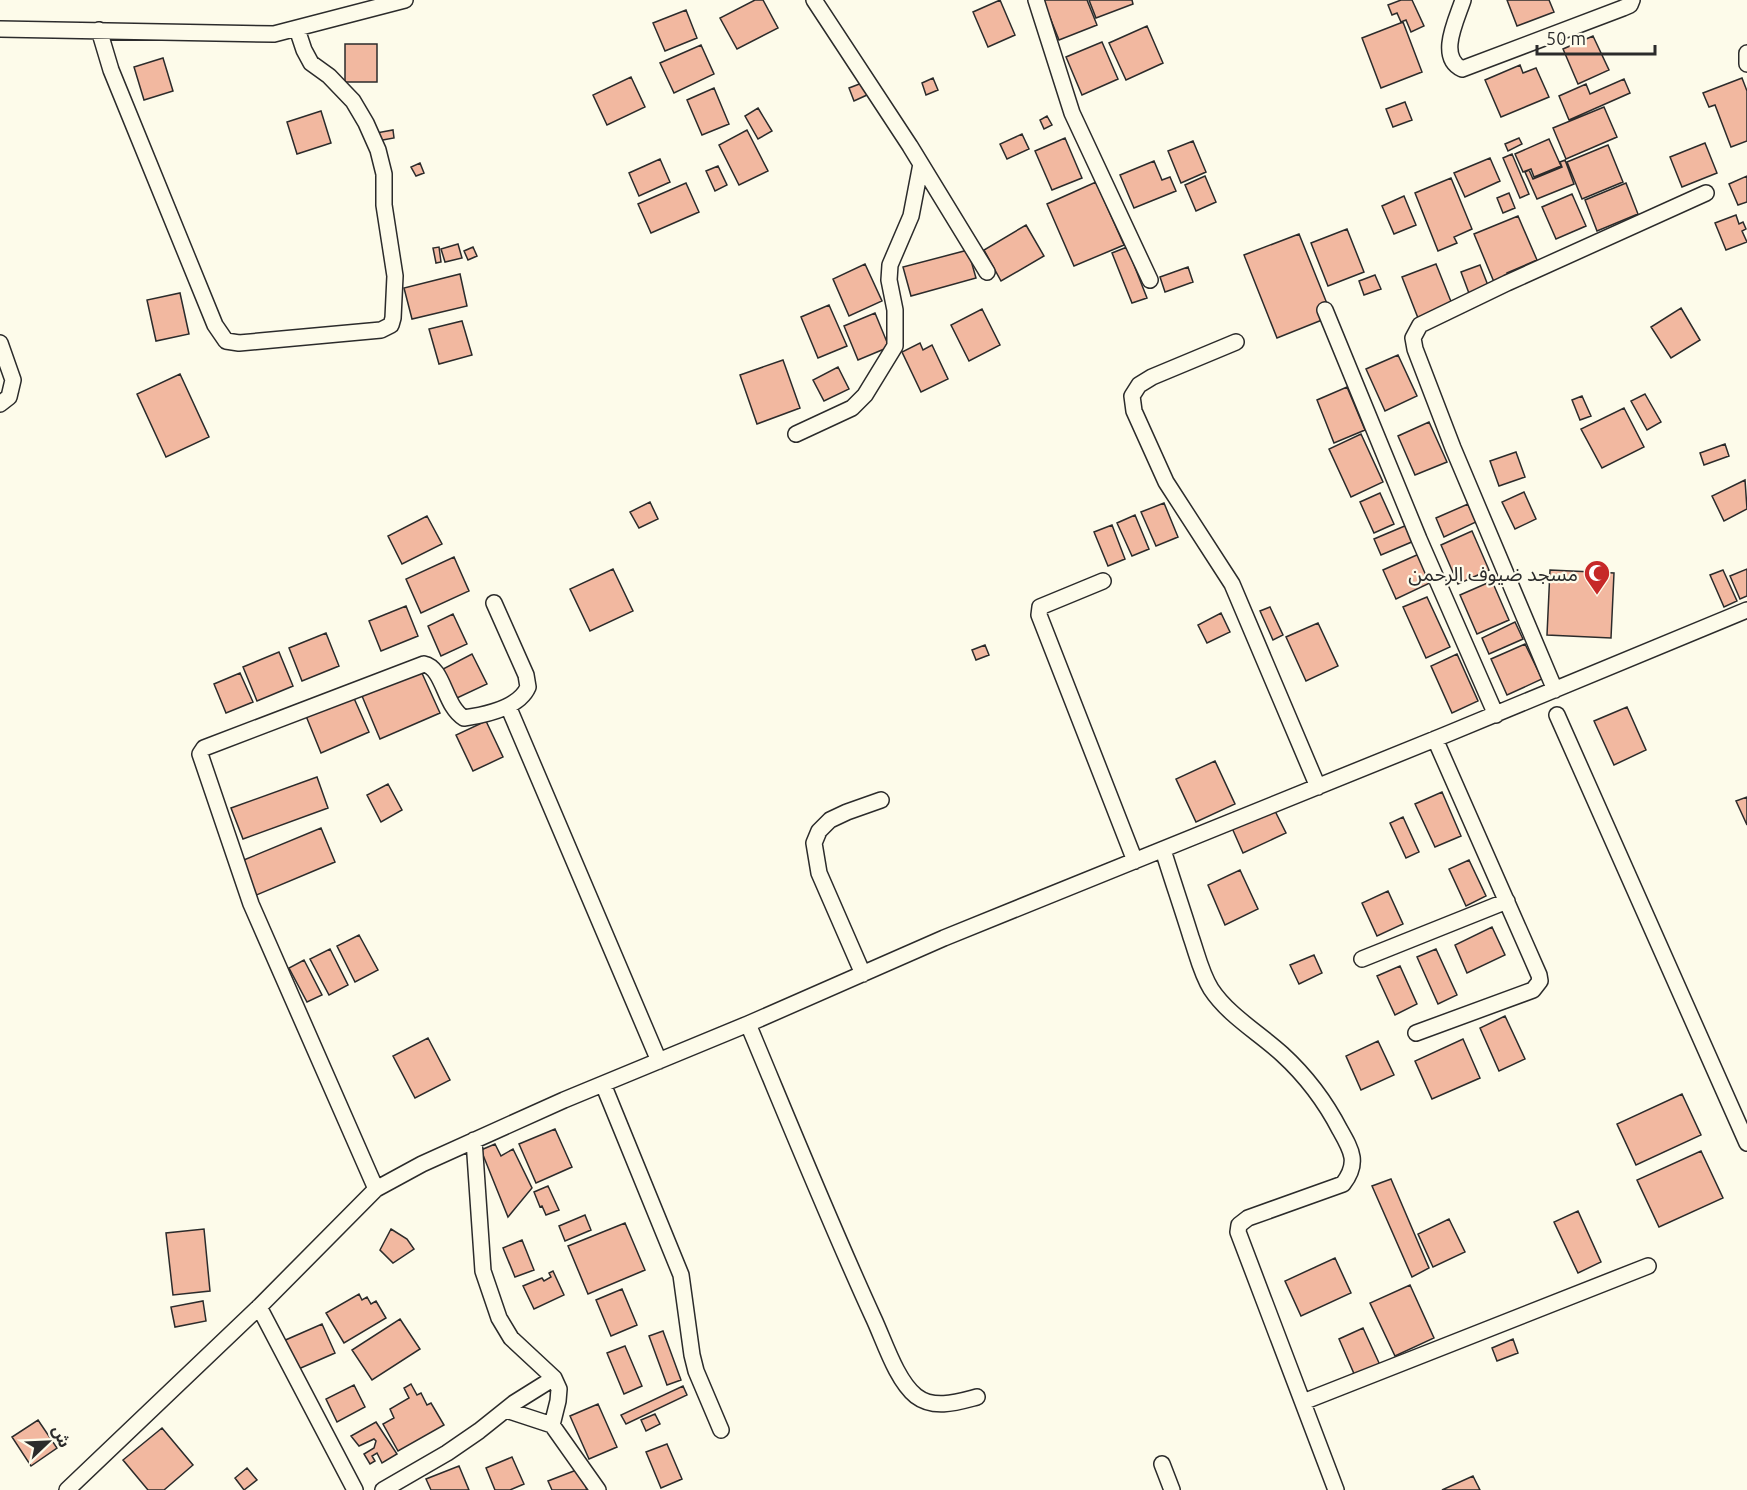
<svg xmlns="http://www.w3.org/2000/svg" width="1747" height="1490" font-family="Ubuntu,'Noto Sans Arabic',sans-serif">
	<style>
		.building { fill: #f2b8a0; stroke: #2b2b2b; stroke-width: 1.5 }
		.lines { fill: none; stroke-linecap: round; stroke-linejoin: round }
		.street-casing { stroke: #2b2b2b; stroke-width: 18 }
		.street { stroke: #fdfbea; stroke-width: 15 }
		.labels { text-anchor: middle; dominant-baseline: central; stroke-width: 4.5; stroke-linejoin: round; paint-order: stroke }
		.poi-label { font-size: 20px; fill: #2b2b2b; stroke: #fdfbea; text-anchor: end }
	</style>
	<rect width="100%" height="100%" fill="#fdfbea"/>
	<path class="building" d="M755,0h8l15,28 -41,21 -17,-31z
		M1000,0l15,35 -27,12 -15,-35z
		M1043,0h44l10,25 -38,15z
		M1089,0h43l1,4 -37,14z
		M1401,0h11l12,26 -13,6 -5,-12 -5,2 -4,-9 -5,2 -4,-10z
		M1507,0h42l5,12 -37,14z
		M686,10l11,28 -32,13 -12,-28z
		M1403,22l19,50 -41,16 -19,-50z
		M1147,26l16,37 -37,17 -17,-37z
		M1593,36l16,34 -31,14 -15,-35z
		M1102,42l16,37 -36,16 -16,-38z
		M345,44h32v38h-32z
		M701,45l13,29 -40,19 -14,-30z
		M163,58l10,33 -29,9 -10,-33z
		M1520,65l3,8 13,-5 13,29 -48,20 -16,-37z
		M631,77l14,30 -38,18 -14,-30z
		M933,78l5,12 -12,5 -4,-12z
		M1742,78l5,13v50l-16,6 -16,-42 -6,2 -6,-14z
		M1624,79l6,14 -61,27 -10,-24 27,-12 4,10z
		M862,83l5,12 -13,6 -5,-13z
		M714,88l15,36 -27,11 -15,-35z
		M1405,102l7,18 -19,7 -7,-18z
		M1604,107l13,30 -51,22 -13,-31z
		M758,108l14,23 -14,8 -13,-23z
		M321,111l10,32 -34,11 -10,-32z
		M1047,116l5,9 -8,4 -4,-9z
		M393,130l1,8 -17,3 -1,-8z
		M747,130l21,41 -29,14 -20,-40z
		M1022,134l7,15 -22,10 -7,-15z
		M1065,138l17,40 -30,12 -17,-39z
		M1519,138l3,6 -14,7 -3,-7z
		M1549,139l12,27 -27,11 -3,-8 -8,3 -8,-18z
		M1193,141l13,31 -25,11 -13,-32z
		M1705,143l12,30 -35,14 -12,-30z
		M1608,145l15,37 -41,17 -15,-37z
		M1512,154l17,40 -9,4 -17,-40z
		M1490,158l10,23 -35,16 -11,-24z
		M660,159l10,23 -31,14 -10,-23z
		M1565,160l9,24 -37,15 -12,-27 4,-2 4,9 29,-12 -2,-5z
		M1154,161l8,19 8,-3 6,14 -42,17 -14,-33z
		M420,163l4,10 -8,3 -5,-9z
		M718,166l9,19 -12,6 -9,-20z
		M1205,176l11,26 -20,9 -11,-26z
		M1747,176v26l-9,3 -9,-21z
		M1451,178l21,51 -18,8 3,6 -19,8 -23,-58z
		M1096,182l28,63 -50,21 -27,-62z
		M686,183l13,29 -48,21 -13,-29z
		M1626,183l12,31 -41,17 -12,-31z
		M1509,193l6,15 -12,5 -6,-15z
		M1572,194l14,32 -30,13 -14,-32z
		M1404,196l12,29 -22,9 -12,-28z
		M1736,215l3,9 4,-2 3,7 -4,2 5,11 -21,8 -11,-27z
		M1518,216l19,44 -30,13 1,3 -14,6 -20,-48z
		M1026,225l18,31 -43,25 -17,-31z
		M1347,229l17,43 -36,14 -17,-43z
		M1299,234l33,82 -55,22 -33,-83z
		M458,244l4,14 -17,4 -4,-13z
		M439,247l2,15 -5,1 -3,-15z
		M473,247l4,9 -9,4 -4,-9z
		M1127,247l20,51 -15,5 -20,-50z
		M968,250l8,28 -65,18 -8,-29z
		M865,264l17,37 -33,15 -16,-37z
		M1436,264l16,40 -34,14 -16,-41z
		M1480,265l9,23 -19,8 -9,-24z
		M1188,267l5,15 -28,10 -5,-15z
		M460,274l7,32 -55,13 -8,-31z
		M1375,275l6,14 -17,6 -5,-14z
		M180,293l9,41 -33,7 -9,-41z
		M829,305l18,41 -29,12 -17,-41z
		M1681,308l19,32 -29,18 -20,-31z
		M982,309l18,36 -31,16 -18,-36z
		M875,313l14,34 -31,13 -14,-34z
		M462,321l10,34 -33,9 -10,-35z
		M920,343l3,7 9,-5 16,34 -27,13 -19,-40z
		M1398,355l19,41 -32,15 -19,-42z
		M783,360l17,48 -43,16 -17,-49z
		M838,367l11,22 -25,12 -11,-21z
		M180,374l29,63 -43,20 -29,-63z
		M1347,387l18,43 -31,13 -17,-43z
		M1645,394l16,28 -14,8 -16,-29z
		M1582,396l9,20 -11,4 -8,-20z
		M1624,408l20,39 -42,21 -21,-39z
		M1429,422l18,40 -32,13 -17,-39z
		M1361,434l22,48 -32,15 -22,-48z
		M1725,444l4,12 -25,9 -4,-12z
		M1516,452l9,25 -26,9 -9,-25z
		M1745,480l2,29 -23,12 -12,-25z
		M1524,492l12,27 -21,10 -13,-27z
		M1380,493l14,31 -20,9 -14,-31z
		M650,502l8,17 -19,9 -9,-16z
		M1164,503l14,34 -22,9 -15,-34z
		M1468,504l8,18 -32,15 -8,-19z
		M1135,515l14,34 -17,7 -15,-33z
		M427,516l15,28 -40,20 -14,-28z
		M1112,525l13,34 -17,7 -14,-34z
		M1407,525l7,16 -33,14 -7,-16z
		M1472,531l17,39 -31,14 -17,-39z
		M1419,554l13,28 -36,17 -13,-29z
		M454,557l15,34 -48,22 -15,-34z
		M613,569l20,42 -43,20 -20,-42z
		M1747,569v27l-7,3 -10,-23z
		M1550,570l64,3 -3,65 -64,-3z
		M1723,570l14,31 -13,6 -14,-32z
		M1492,581l17,39 -32,14 -17,-39z
		M1427,597l23,50 -24,11 -23,-51z
		M406,606l12,30 -37,15 -12,-30z
		M1270,607l13,28 -10,5 -13,-29z
		M1221,613l9,19 -23,11 -9,-18z
		M453,614l14,30 -26,12 -13,-30z
		M1515,622l8,17 -34,15 -7,-16z
		M1318,623l20,43 -32,15 -20,-44z
		M326,633l13,33 -37,15 -13,-33z
		M1525,644l17,35 -35,16 -16,-36z
		M985,645l4,10 -13,5 -4,-10z
		M279,652l14,34 -36,15 -14,-34z
		M472,654l15,30 -30,14 -14,-29z
		M1457,654l21,47 -26,12 -21,-47z
		M421,671l19,42 -60,26 -18,-43z
		M240,673l13,29 -27,11 -12,-29z
		M353,696l16,36 -48,21 -15,-37z
		M1627,707l19,43 -32,15 -20,-44z
		M486,721l17,36 -30,14 -17,-36z
		M1215,761l20,43 -39,18 -20,-43z
		M317,777l11,31 -85,31 -12,-31z
		M388,784l14,26 -21,12 -14,-27z
		M1442,792l19,44 -26,11 -20,-43z
		M1747,797v28l-11,-24z
		M1274,809l12,24 -43,20 -11,-25z
		M1403,817l16,35 -13,6 -16,-35z
		M321,828l14,34 -81,34 -15,-34z
		M1469,860l17,36 -20,10 -17,-37z
		M1240,870l18,39 -33,16 -17,-40z
		M1388,891l15,33 -26,12 -15,-33z
		M1492,927l13,28 -38,18 -12,-28z
		M359,935l19,35 -23,12 -18,-36z
		M330,949l18,36 -19,10 -19,-36z
		M1436,949l21,46 -19,9 -21,-47z
		M1314,955l8,18 -23,11 -9,-19z
		M304,960l18,35 -15,7 -18,-34z
		M1400,966l17,38 -22,11 -18,-39z
		M1505,1016l20,43 -26,12 -19,-43z
		M428,1038l22,42 -35,18 -22,-42z
		M1463,1039l17,39 -48,21 -17,-38z
		M1378,1041l16,34 -33,15 -15,-34z
		M1682,1094l19,41 -65,30 -19,-41z
		M555,1129l17,38 -36,16 -17,-39z
		M495,1144l6,12 12,-7 19,39 -24,29 -27,-67z
		M1701,1151l22,47 -64,29 -22,-47z
		M1391,1179l38,89 -17,9 -40,-91z
		M548,1186l11,24 -13,5 -4,-9 -2,1 -6,-15z
		M1578,1211l23,51 -23,11 -24,-51z
		M585,1215l6,15 -26,11 -6,-15z
		M1449,1219l16,33 -32,15 -15,-33z
		M625,1223l20,47 -57,24 -20,-48z
		M204,1229l6,62 -37,4 -7,-62z
		M391,1229l16,10 7,10 -21,14 -13,-13z
		M522,1240l12,30 -19,7 -12,-29z
		M1335,1258l16,35 -50,23 -16,-35z
		M553,1271l11,24 -30,14 -11,-23 19,-8 2,3 7,-4 -2,-4z
		M1410,1285l24,53 -39,18 -25,-53z
		M622,1289l15,36 -26,11 -15,-36z
		M359,1294l3,6 5,-3 4,7 5,-3 10,17 -42,25 -18,-30z
		M203,1301l3,20 -31,6 -4,-20z
		M400,1319l20,30 -48,31 -20,-30z
		M322,1324l13,29 -41,18 -13,-29z
		M1363,1328l17,37 -25,11 -16,-37z
		M663,1331l18,49 -14,5 -18,-49z
		M1513,1339l5,14 -21,8 -5,-13z
		M625,1346l17,40 -18,8 -17,-41z
		M411,1384l6,11 4,-2 6,12 4,-2 13,22 -46,26 -15,-27 11,-6 -4,-9 19,-11 -5,-10z
		M354,1385l11,22 -28,15 -11,-23z
		M683,1386l4,9 -61,29 -5,-9z
		M598,1404l19,43 -28,12 -19,-43z
		M655,1414l5,10 -14,7 -5,-11z
		M38,1420l19,28 -26,18 -19,-29z
		M376,1422l21,32 -15,9 -5,-10 -5,3 3,5 -5,3 -6,-10 10,-6 2,-7 -2,-2 -15,7 -8,-10z
		M162,1428l31,37 -29,25h-16l-25,-30z
		M667,1444l15,35 -21,9 -15,-36z
		M512,1457l12,27 -14,6h-15l-9,-22z
		M459,1466l10,24h-38l-5,-11z
		M247,1468l10,12 -13,10 -9,-12z
		M579,1469l8,21h-35l-4,-9z
		M1473,1476l7,14h-38z"/>
	<g class="lines">
		<g class="street-casing">
			<path id="street" d="M814,0l96,146 77,126
				M1036,0l36,113 78,167
				M1463,0c-6,19 -26,57 -1,69l161,-61 7,-3 2,-5
				M0,29l274,5 131,-34
				M99,30l12,40 104,255 11,16 13,2 142,-13 10,-5 2,-7 2,-42 -11,-71v-31l-6,-24 -12,-27 -13,-22 -24,-25 -18,-13 -7,-13 -7,-21
				M1747,53v11
				M1325,310l94,229 77,176
				M1236,342l-84,35 -13,8 -7,11 2,15 32,71 66,102 86,203
				M0,343l13,37 -4,17 -9,7
				M796,434l56,-26 13,-13 30,-49v-36l-6,-30 1,-15 21,-49 10,-52
				M1103,581l-63,26 -1,8 96,246
				M1555,690l-102,-242 -38,-99 -2,-11 7,-13 87,-42 199,-90
				M508,706l151,355
				M1557,715l190,428
				M1163,850c9,29 19,58 28,87 6,17 10,36 20,52 17,26 48,44 71,65 24,22 43,47 58,76 12,21 19,33 3,54l-95,34 -9,7 -1,7 98,258
				M1362,959l145,-58
				M863,974l-44,-101 -5,-30 5,-12 11,-11 17,-8 34,-12
				M748,1024c41,98 81,197 125,293 11,23 23,63 43,79 18,14 42,6 61,1
				M1416,1033l117,-43 7,-9 -1,-6 -104,-236
				M603,1084l78,191 11,80 4,16 25,59
				M474,1140l9,131 16,47 12,20 43,40 5,11 -1,12 -6,24 46,65
				M376,1189l-125,-285 -51,-150 4,-6 220,-84c20,4 20,42 40,54 21,-3 55,-10 64,-31l-2,-12 -32,-72
				M259,1307l96,183
				M1303,1402l345,-136
				M506,1410l46,15
				M1162,1464l10,26
				M67,1490l192,-183 117,-118 46,-25 142,-64 184,-76 196,-86 501,-203 302,-125
				M383,1490l64,-37 32,-22 35,-28 40,-25"/>
		</g>
		<use href="#street" class="street"/>
	</g>
	<defs>
		<g id="mosque-pin" transform="scale(1.35)"><path d="M0 17L-7.5 6A9.5 9.5 0 1 1 7.5 6Z" fill="#c62828" stroke="#fdfbea"/><path d="M3.5-4.9A6 6 0 1 0 3.5 4.9A5 5 0 1 1 3.5-4.9Z" fill="#fff"/></g>
	</defs>
	<g fill-rule="evenodd">
		<use href="#mosque-pin" x="1597" y="573"/>
	</g>
	<g class="labels">
		<g class="poi-label">
			<text x="1578" y="573">مسجد ضيوف الرحمن</text>
		</g>
	</g>
	<g transform="translate(48 1442) rotate(67)" stroke="#fdfbea" stroke-width="4.5" paint-order="stroke">
	<path d="M0-4.5L10 22L0 15L-10 22Z" fill="#2b2b2b"/>
	<text y="-9" font-size="16" font-weight="bold" text-anchor="middle" fill="#2b2b2b">ش</text>
	</g>
	<path d="M1537 45v9h118v-9" fill="none" stroke="#2b2b2b" stroke-width="3"/>
	<text x="1546" y="45" font-size="18" fill="#2b2b2b" stroke="#fdfbea" stroke-width="4.5" paint-order="stroke">50 m</text>
</svg>
